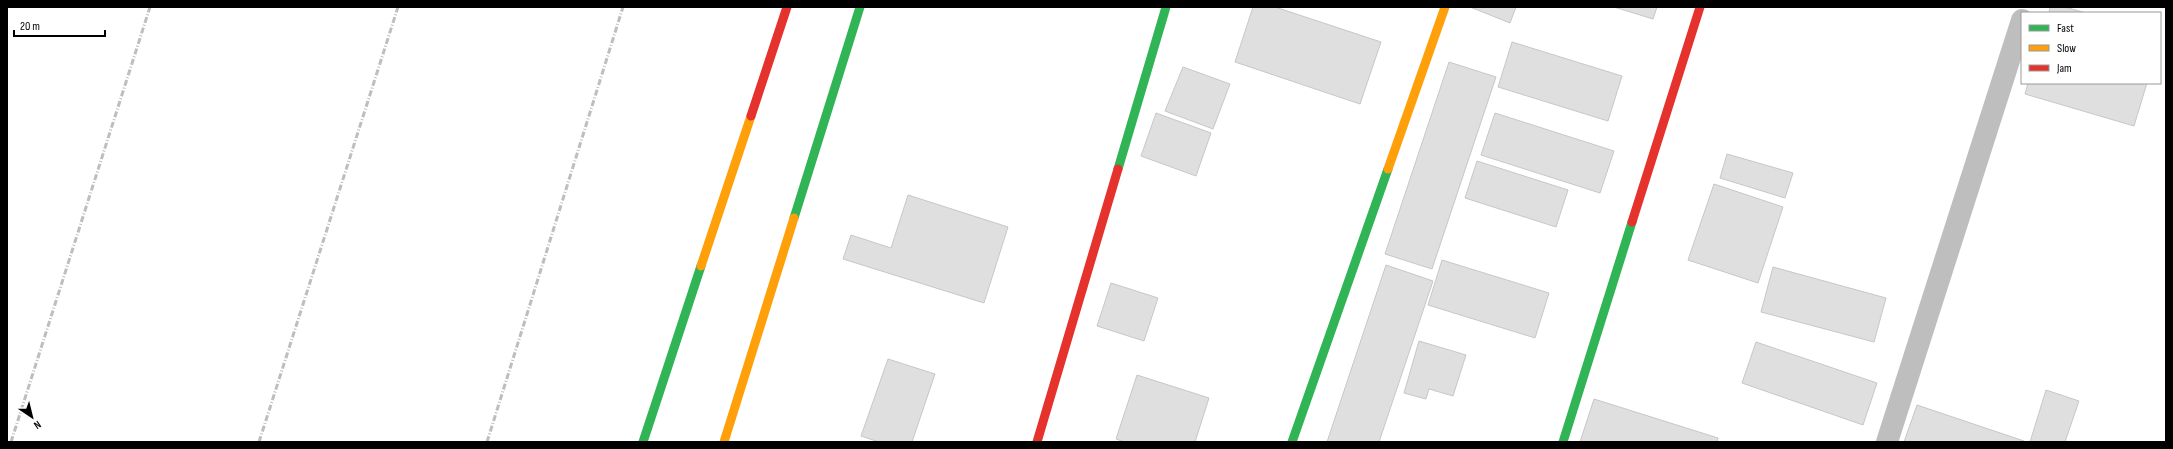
<svg xmlns="http://www.w3.org/2000/svg" width="2173" height="449" font-family="'Sofia Sans Condensed',sans-serif">
	<style>
		.building { fill: #dfdfdf; stroke: #c7c7c7 }
		.lines { fill: none; stroke-linecap: round; stroke-linejoin: round }
		.street { stroke: #bebebe; stroke-width: 22 }
		.fast { stroke: #30b455; stroke-width: 9 }
		.slow { stroke: #ff9f0a; stroke-width: 9 }
		.jam { stroke: #e5322d; stroke-width: 9 }
		.rail { stroke: #bebebe; stroke-width: 3; stroke-dasharray: 6 2 1 2; stroke-linecap: butt }
	</style>
	<rect width="100%" height="100%" fill="#fff"/>
	<path class="building" d="M1253,7h22l106,35 -21,62 -125,-42z
		M1470,7h46l-6,16z
		M1614,7h43l-4,12z
		M2050,7h15l21,6h-37z
		M1512,42l110,34 -14,45 -110,-34z
		M1449,62l47,15 -64,192 -47,-15z
		M1183,67l47,17 -17,45 -48,-18z
		M2028,83h119l-13,43 -109,-32z
		M1156,113l55,20 -15,43 -55,-20z
		M1495,113l119,38 -14,42 -119,-38z
		M1727,154l66,19 -8,25 -65,-20z
		M1477,161l91,29 -12,37 -91,-29z
		M1714,184l69,23 -25,76 -70,-23z
		M908,195l100,32 -24,76 -141,-44 8,-24 40,13z
		M1442,260l107,33 -14,45 -107,-33z
		M1386,265l47,16 -54,161h-52z
		M1773,267l113,31 -12,44 -113,-30z
		M1111,283l47,15 -14,43 -47,-15z
		M1419,341l47,14 -13,41 -24,-7 -3,10 -22,-6z
		M1756,342l121,41 -14,42 -121,-42z
		M888,359l47,15 -23,68h-33l-18,-6z
		M1137,375l72,23 -14,44h-70l-9,-3z
		M2046,390l33,11 -14,41h-35z
		M1594,399l124,39 -1,4h-137z
		M1917,405l107,36v1h-120z"/>
	<g class="lines">
		<path class="street" d="M1887,442l135,-422"/>
		<path class="fast" d="M1118,169l48,-162
			M794,218l66,-211
			M643,442l58,-176
			M1292,442l96,-273
			M1563,442l69,-220"/>
		<path class="slow" d="M1388,169l57,-162
			M701,266l50,-150
			M724,442l70,-224"/>
		<path class="jam" d="M751,116l36,-109
			M1632,222l68,-215
			M1037,442l81,-273"/>
		<path class="rail" d="M11,442l139,-435
			M259,442l139,-435
			M487,442l136,-435"/>
	</g>
	<rect width="2173" height="449" fill="none" stroke="#000000" stroke-width="16"/>
	<rect x="2021" y="12" width="140" height="72" fill="#ffffff" stroke="#999999"/>
	<rect x="2029" y="25" width="20" height="6" fill="#30b455" stroke="#999999"/>
	<text x="2057" y="32" font-size="12" fill="#000000">Fast</text>
	<rect x="2029" y="45" width="20" height="6" fill="#ff9f0a" stroke="#999999"/>
	<text x="2057" y="52" font-size="12" fill="#000000">Slow</text>
	<rect x="2029" y="65" width="20" height="6" fill="#e5322d" stroke="#999999"/>
	<text x="2057" y="72" font-size="12" fill="#000000">Jam</text>
	<g transform="translate(32 417) rotate(145)" stroke="#ffffff" stroke-width="3" paint-order="stroke">
	<path d="M0-3L7 15L0 10L-7 15Z" fill="#000000"/>
	<text y="-6" font-size="11" font-weight="bold" text-anchor="middle" fill="#000000">N</text>
	</g>
	<path d="M14 30v6h91v-6" fill="none" stroke="#000000" stroke-width="2"/>
	<text x="20" y="30" font-size="12" fill="#000000" stroke="#ffffff" stroke-width="3" paint-order="stroke">20 m</text>
</svg>
